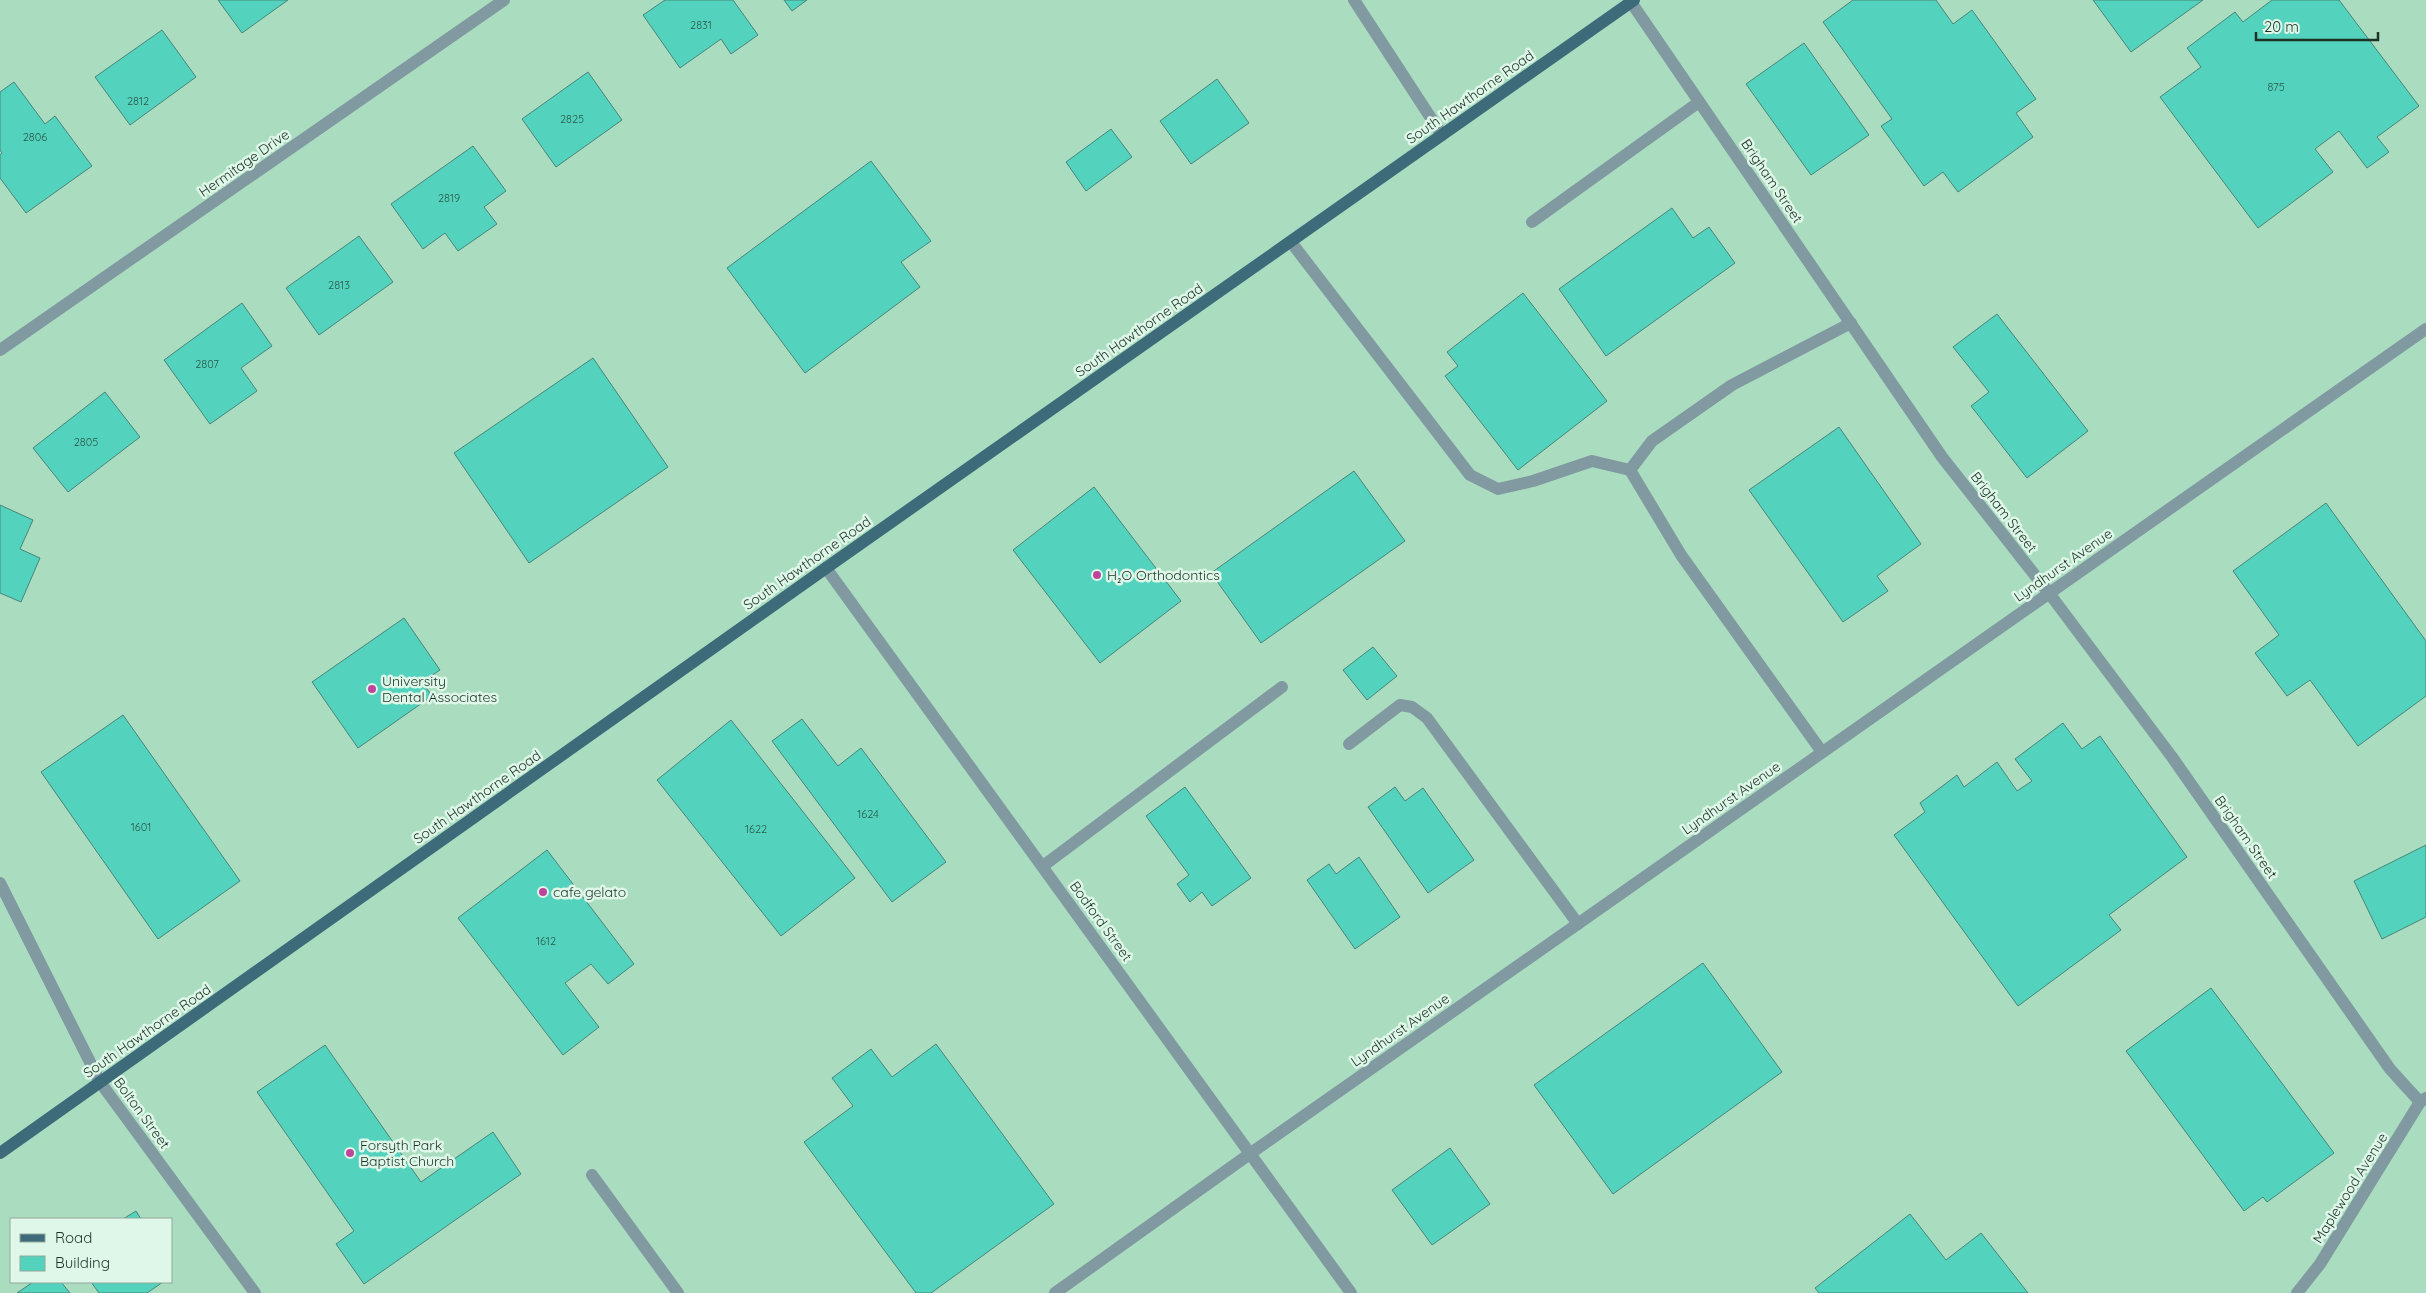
<svg xmlns="http://www.w3.org/2000/svg" width="2426" height="1293" font-family="Quicksand,sans-serif">
	<style>
		.building { fill: #53d2bd; stroke: #4a857a }
		.lines { fill: none; stroke-linecap: round; stroke-linejoin: round }
		.minor { stroke: #8199a1; stroke-width: 12 }
		.major { stroke: #3d6b7a; stroke-width: 12 }
		.poi-dot { fill: #bd469c; stroke: #def7e8; stroke-width: 2 }
		.labels { text-anchor: middle; dominant-baseline: central; stroke-width: 5; stroke-linejoin: round; paint-order: stroke }
		.number-label { font-size: 11px; fill: #2b5a4c }
		.street-label { font-size: 14px; fill: #1e3227; stroke: #def7e8 }
		.poi-label { font-size: 14px; fill: #1e3227; stroke: #def7e8; text-anchor: start }
	</style>
	<rect width="100%" height="100%" fill="#aaddc0"/>
	<!-- building -->
	<g class="building">
		<polygon points="218,0 288,0 242,33"/>
		<polygon points="665,0 733,0 758,35 731,54 721,39 680,68 643,15"/>
		<polygon points="784,0 807,0 792,11"/>
		<polygon points="1853,0 1936,0 1953,24 1972,10 2036,99 2016,113 2033,137 1958,192 1943,172 1924,186 1881,126 1892,119 1823,22"/>
		<polygon points="2093,0 2203,0 2131,52"/>
		<polygon points="2272,0 2339,0 2419,106 2377,137 2389,152 2367,168 2339,131 2315,149 2333,172 2258,228 2160,97 2201,67 2187,48 2235,12 2243,22"/>
		<polygon points="162,30 196,77 130,125 95,77"/>
		<polygon points="1804,43 1869,135 1811,175 1746,84"/>
		<polygon points="588,72 622,120 556,167 522,119"/>
		<polygon points="1217,79 1249,123 1191,164 1160,121"/>
		<polygon points="14,82 45,124 55,116 92,166 26,213 0,178 0,155 2,153 0,150 0,92"/>
		<polygon points="1111,129 1132,157 1086,191 1066,162"/>
		<polygon points="473,146 506,191 484,207 497,224 458,251 445,233 423,249 391,204"/>
		<polygon points="871,161 931,241 901,262 920,287 805,373 727,268"/>
		<polygon points="1672,208 1693,238 1709,227 1735,263 1606,356 1559,289"/>
		<polygon points="359,236 393,282 319,335 286,288"/>
		<polygon points="1523,293 1607,401 1518,470 1445,376 1458,366 1447,352"/>
		<polygon points="242,303 272,346 241,368 257,391 210,424 164,360"/>
		<polygon points="1997,314 2088,431 2027,478 1971,406 1989,392 1953,347"/>
		<polygon points="593,358 668,467 529,563 454,453"/>
		<polygon points="105,392 140,437 68,492 33,448"/>
		<polygon points="1839,427 1921,544 1877,576 1888,591 1843,622 1749,490"/>
		<polygon points="1354,471 1405,541 1261,643 1211,573"/>
		<polygon points="1094,487 1181,601 1100,663 1013,550"/>
		<polygon points="2326,503 2426,641 2426,696 2358,746 2310,680 2287,696 2255,653 2279,635 2233,571"/>
		<polygon points="0,505 33,520 20,549 40,558 21,602 0,593"/>
		<polygon points="404,618 440,670 422,682 432,696 358,748 312,682"/>
		<polygon points="1373,647 1397,676 1367,700 1343,670"/>
		<polygon points="123,715 240,881 158,939 41,772"/>
		<polygon points="802,719 838,766 861,748 946,862 892,902 772,741"/>
		<polygon points="731,720 855,878 781,936 657,780"/>
		<polygon points="2063,723 2082,749 2100,736 2187,857 2109,915 2121,930 2018,1006 1894,835 1925,812 1920,803 1957,775 1964,787 1997,762 2017,791 2032,781 2015,759"/>
		<polygon points="1185,787 1251,878 1212,906 1202,892 1190,902 1177,884 1189,875 1146,816"/>
		<polygon points="1395,787 1405,801 1423,788 1474,860 1428,893 1368,807"/>
		<polygon points="2426,845 2426,917 2382,939 2354,881"/>
		<polygon points="547,850 634,964 608,984 591,964 565,983 599,1027 563,1055 458,918"/>
		<polygon points="1359,857 1400,917 1355,949 1307,880 1329,864 1336,874"/>
		<polygon points="1703,963 1782,1072 1613,1194 1534,1085"/>
		<polygon points="2211,988 2334,1153 2267,1202 2263,1197 2244,1211 2126,1051"/>
		<polygon points="936,1044 1054,1204 931,1293 916,1293 804,1142 853,1106 832,1078 871,1049 892,1077"/>
		<polygon points="325,1045 421,1182 493,1132 521,1174 364,1284 336,1244 354,1231 257,1092"/>
		<polygon points="1450,1148 1490,1204 1432,1245 1392,1190"/>
		<polygon points="136,1211 141,1219 123,1219"/>
		<polygon points="1910,1214 1946,1260 1981,1233 2028,1293 1819,1293 1815,1288"/>
		<polygon points="33,1282 61,1282 70,1293 17,1293"/>
		<polygon points="91,1282 163,1282 147,1293 99,1293"/>
	</g>
	<g class="lines">
		<!-- minor -->
		<g class="minor">
			<polyline points="1354,0 1442,135"/>
			<polyline points="1631,2 1942,457 2049,593 2172,757 2390,1069 2420,1102"/>
			<polyline points="1532,222 1699,102"/>
			<polyline points="1291,242 1470,475 1498,489 1533,481 1592,461 1630,470"/>
			<polyline points="0,350 504,0"/>
			<polyline points="826,568 1351,1293"/>
			<polyline points="1349,744 1400,705 1412,707 1427,718 1578,924"/>
			<polyline points="1822,752 1681,555 1630,470 1652,441 1732,385 1851,323"/>
			<polyline points="1043,866 1282,687"/>
			<polyline points="0,883 100,1082 255,1293"/>
			<polyline points="592,1175 678,1293"/>
			<polyline points="1055,1293 1251,1153 2426,329"/>
			<polyline points="2297,1293 2320,1264 2420,1102 2426,1098"/>
		</g>
		<!-- major -->
		<polyline class="major" points="0,1153 826,568 1634,0"/>
	</g>
	<!-- markers -->
	<g class="poi-dot">
		<circle cx="1097" cy="575" r="5"/>
		<circle cx="372" cy="689" r="5"/>
		<circle cx="543" cy="892" r="5"/>
		<circle cx="350" cy="1153" r="5"/>
	</g>
	<g class="labels">
		<!-- number labels -->
		<g class="number-label">
			<text x="701" y="25">2831</text>
			<text x="2276" y="87">875</text>
			<text x="138" y="101">2812</text>
			<text x="572" y="119">2825</text>
			<text x="35" y="137">2806</text>
			<text x="449" y="198">2819</text>
			<text x="339" y="285">2813</text>
			<text x="207" y="364">2807</text>
			<text x="86" y="442">2805</text>
			<text x="868" y="814">1624</text>
			<text x="141" y="827">1601</text>
			<text x="756" y="829">1622</text>
			<text x="546" y="941">1612</text>
		</g>
		<!-- street labels -->
		<g class="street-label">
			<text transform="translate(1470 97) rotate(-35)">South Hawthorne Road</text>
			<text transform="translate(244 163) rotate(-35)">Hermitage Drive</text>
			<text transform="translate(1772 181) rotate(56)">Brigham Street</text>
			<text transform="translate(1139 330) rotate(-35)">South Hawthorne Road</text>
			<text transform="translate(2004 512) rotate(52)">Brigham Street</text>
			<text transform="translate(807 563) rotate(-35)">South Hawthorne Road</text>
			<text transform="translate(2063 565) rotate(-35)">Lyndhurst Avenue</text>
			<text transform="translate(477 797) rotate(-35)">South Hawthorne Road</text>
			<text transform="translate(1731 798) rotate(-35)">Lyndhurst Avenue</text>
			<text transform="translate(2246 837) rotate(55)">Brigham Street</text>
			<text transform="translate(1101 921) rotate(54)">Bodford Street</text>
			<text transform="translate(1400 1030) rotate(-35)">Lyndhurst Avenue</text>
			<text transform="translate(147 1031) rotate(-35)">South Hawthorne Road</text>
			<text transform="translate(142 1113) rotate(54)">Bolton Street</text>
			<text transform="translate(2350 1188) rotate(-58)">Maplewood Avenue</text>
		</g>
		<!-- poi labels -->
		<g class="poi-label">
			<text x="1107" y="575">H₂O Orthodontics</text>
			<text x="382" y="681">University<tspan x="382" dy="16">Dental Associates</tspan></text>
			<text x="553" y="892">cafe gelato</text>
			<text x="360" y="1145">Forsyth Park<tspan x="360" dy="16">Baptist Church</tspan></text>
		</g>
	</g>
	<!-- legend -->
	<rect x="10" y="1218" width="162" height="65" fill="#def7e8" stroke="#91a89b"/>
	<rect x="20" y="1234" width="25" height="8" fill="#3d6b7a" stroke="#91a89b"/>
	<text x="55" y="1243" font-size="15" fill="#1e3227">Road</text>
	<rect x="20" y="1256" width="25" height="15" fill="#53d2bd" stroke="#91a89b"/>
	<text x="55" y="1268" font-size="15" fill="#1e3227">Building</text>
	<!-- scale -->
	<path d="M2256 32v8h122v-8" fill="none" stroke="#1e3227" stroke-width="2.5"/>
	<text x="2264" y="32" font-size="15" fill="#1e3227" stroke="#def7e8" stroke-width="4" paint-order="stroke">20 m</text>
</svg>
